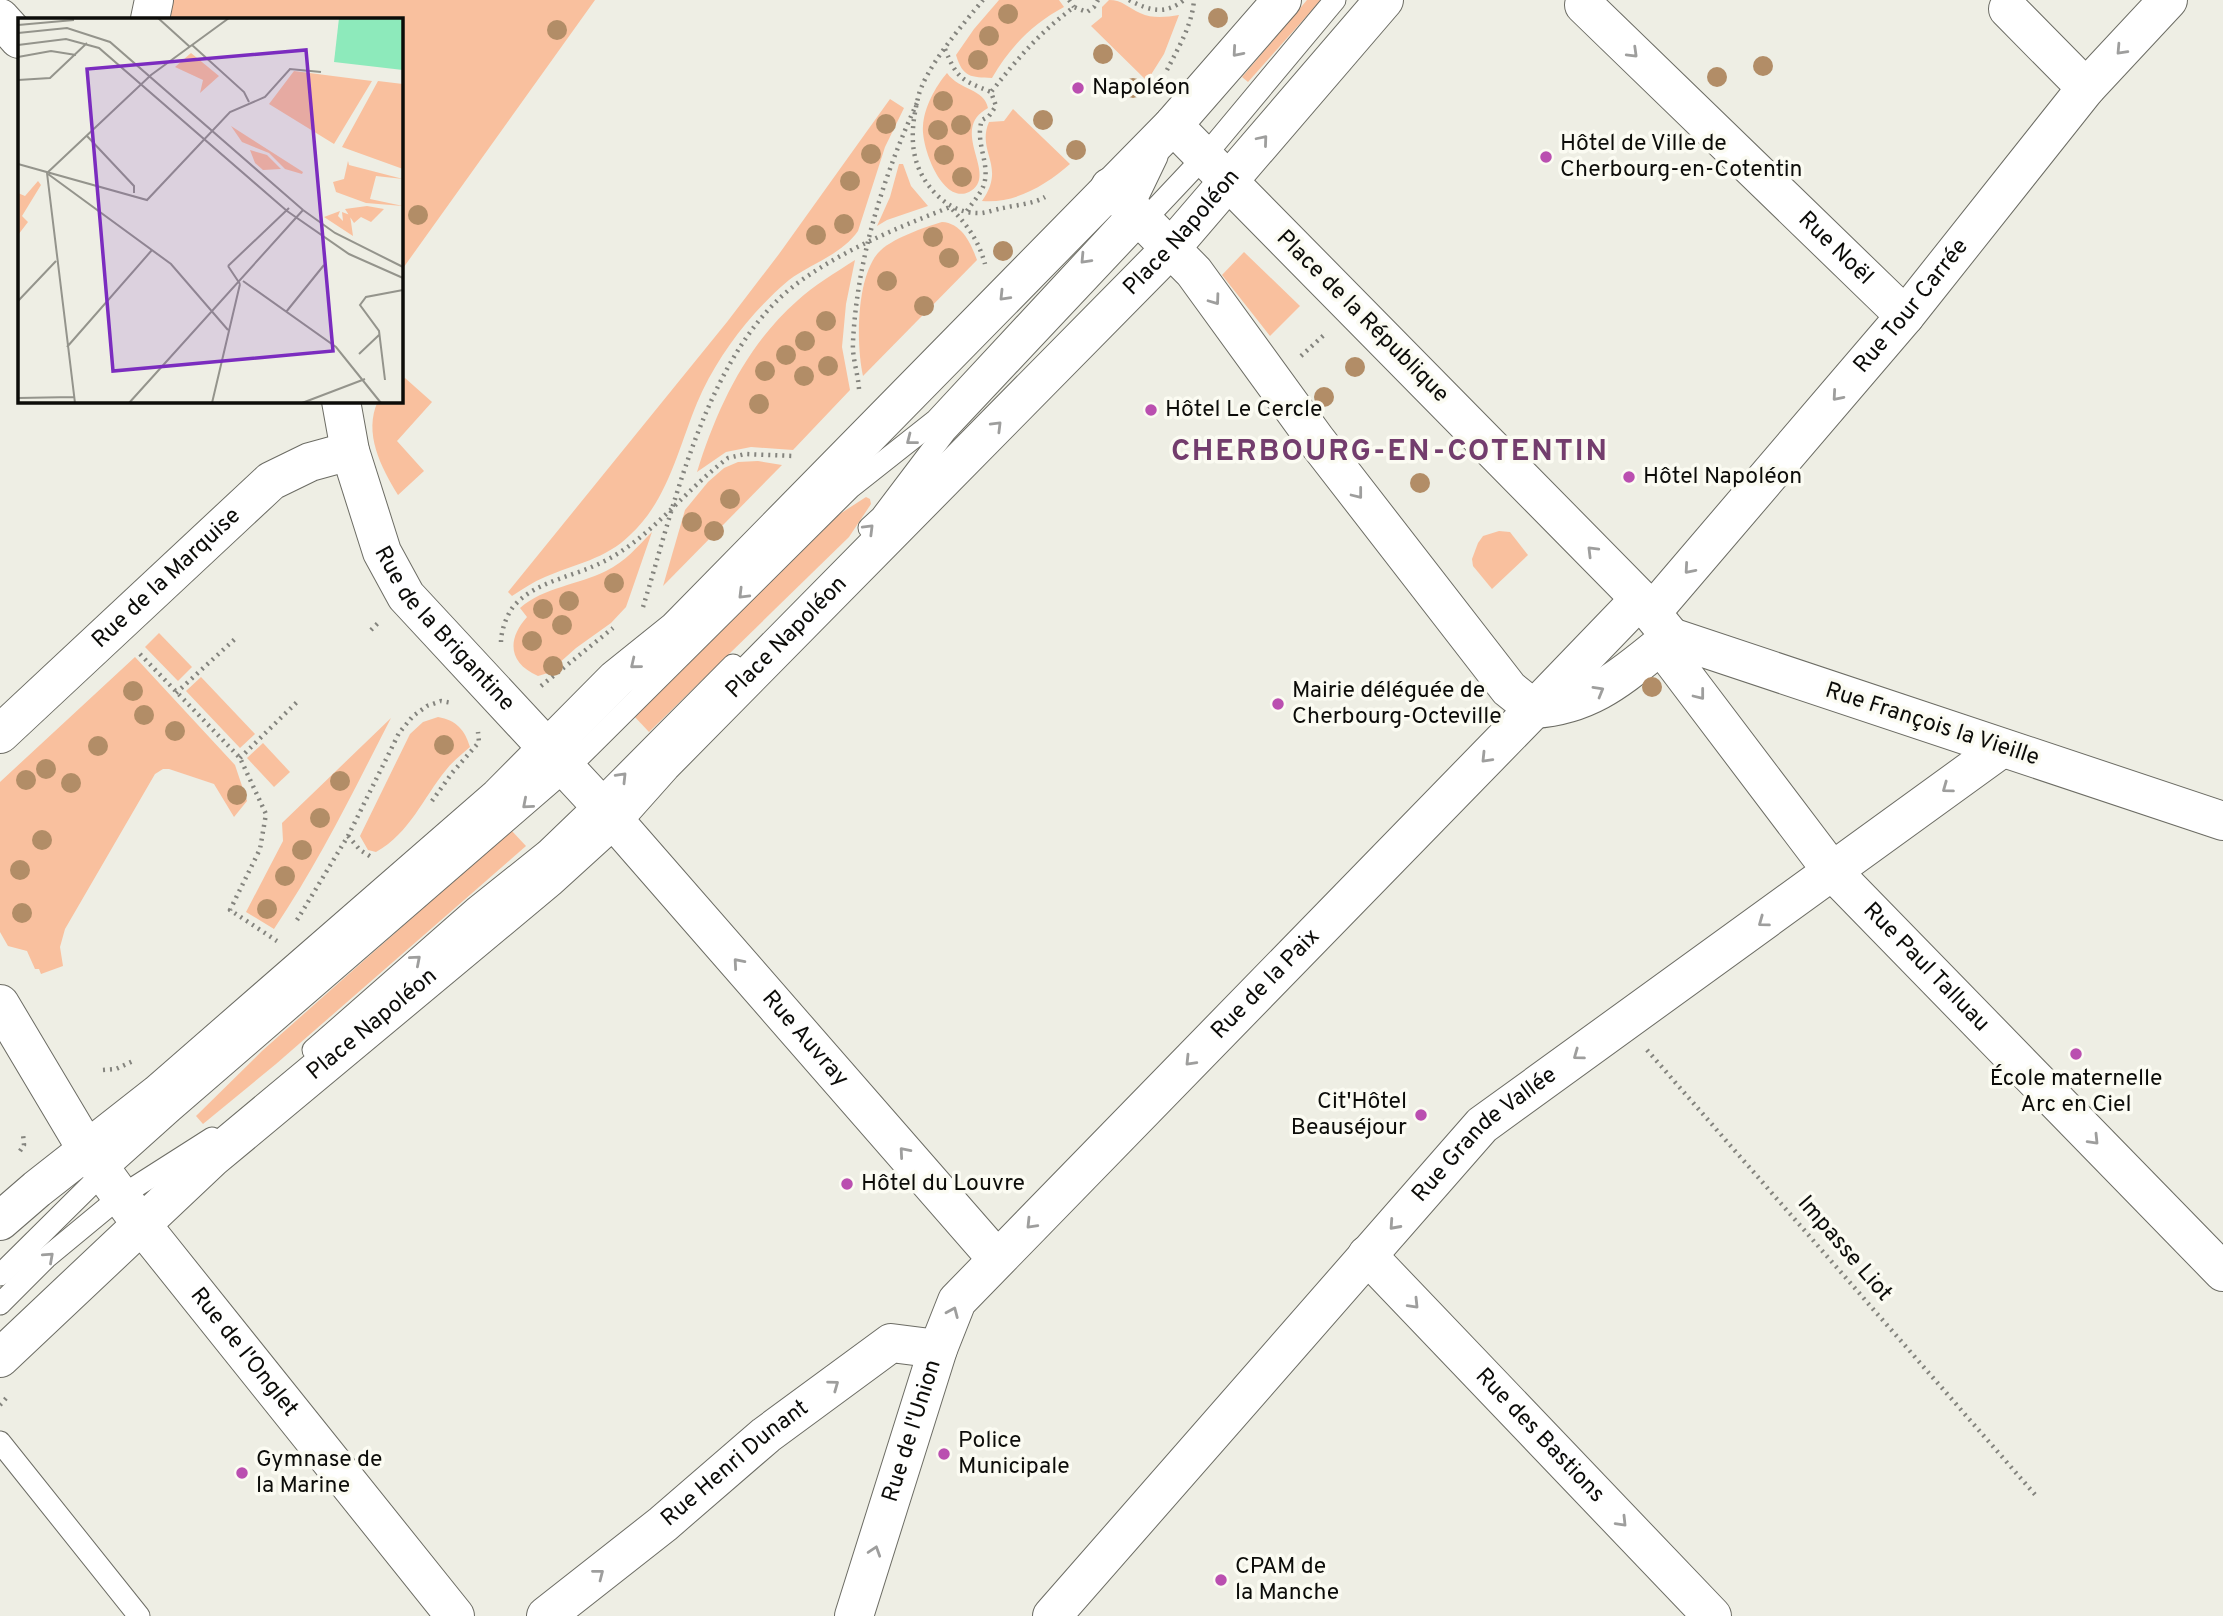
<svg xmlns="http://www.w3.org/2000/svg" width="2223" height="1616" font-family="Overpass,sans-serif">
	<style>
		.green { fill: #f9c09e }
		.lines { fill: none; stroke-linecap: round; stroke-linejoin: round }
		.lane-casing { stroke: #6c6c64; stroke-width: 23 }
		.street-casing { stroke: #6c6c64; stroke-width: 40 }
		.secondary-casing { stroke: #6c6c64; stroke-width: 40 }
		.path { stroke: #84847e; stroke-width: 4.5; stroke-dasharray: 2 5; stroke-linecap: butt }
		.lane { stroke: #fff; stroke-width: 21 }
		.street { stroke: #fff; stroke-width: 38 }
		.secondary { stroke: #fff; stroke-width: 38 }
		.tree { fill: #b28d67 }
		.oneway { stroke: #9e9e9d }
		.poi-dot { fill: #ba4fb0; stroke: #fbfbf2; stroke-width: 2.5 }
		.labels { text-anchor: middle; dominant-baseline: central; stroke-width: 7; stroke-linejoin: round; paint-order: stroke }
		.poi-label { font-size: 23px; fill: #0c0c09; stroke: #fbfbf2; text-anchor: start }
		.street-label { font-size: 23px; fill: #0c0c09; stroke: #fbfbf2 }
		.district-label { font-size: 30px; font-weight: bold; letter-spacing: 2px; fill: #733d6d; stroke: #fbfbf2 }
		.inset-road { fill: none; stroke: #94948c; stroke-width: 2 }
		.view { fill: #7b2cbf; fill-opacity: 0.15; stroke: #7b2cbf; stroke-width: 3.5 }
		.inset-edge { fill: none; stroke: #0c0c09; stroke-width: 3.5 }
	</style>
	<rect width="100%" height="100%" fill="#eeeee4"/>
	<!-- green -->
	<g class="green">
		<polygon points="169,0 595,0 401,271 401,19 165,19"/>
		<path d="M999,0H1059L1064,7C1032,24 1010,47 992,78C971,77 963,78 956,55L974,29Z"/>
		<path d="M1109,0C1123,0 1128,8 1140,13C1153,19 1166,17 1179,15L1164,54L1147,81L1091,26L1102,17V7Z"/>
		<polygon points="1307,0 1321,0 1248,82 1242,77"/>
		<path d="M947,73C960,91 984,88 988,108C947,130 1001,176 969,192C942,205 921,146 923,126C924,108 935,87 947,73Z"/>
		<path d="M890,99L904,108L885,147L858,231C841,255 812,263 789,280C777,290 765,302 755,313C731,340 711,370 697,403C678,449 668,500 630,535C606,559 575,564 545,577C533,582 523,589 512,596L508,592L727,322L779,254Z"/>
		<path d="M1013,109L1070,164C1046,185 1015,204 982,201C1007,166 976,152 989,122L1004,121Z"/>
		<polygon points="899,164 903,164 911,186 928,206 887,220 877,226 890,197"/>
		<path d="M942,222C962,223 971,244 977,260L863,376C856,344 856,279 878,253C890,239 925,227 942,222Z"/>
		<polygon points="1244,252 1300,306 1270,336 1222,275"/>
		<path d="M855,260L846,304L842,347L850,390L793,450L751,447L726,452L697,472C717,408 746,346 797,301C814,285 835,273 855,260Z"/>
		<path d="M405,378L432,402L397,441L424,471L398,495C381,467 363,433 378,401H401V382Z"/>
		<polygon points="758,461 782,465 663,586 685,510 708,482 724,468 738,462"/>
		<polygon points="866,497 870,499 871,504 849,537 649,732 633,715 832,519"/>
		<polygon points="1499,531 1510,532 1528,555 1492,589 1473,566 1472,559 1478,543 1483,536"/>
		<path d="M652,532L626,607L611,623L576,648L548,673L538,676C508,663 507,639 527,617L520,608C544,587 578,585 606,571C625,562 638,546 652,532Z"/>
		<polygon points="159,633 192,667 178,681 145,647"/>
		<polygon points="135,657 235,765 247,801 234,817 214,784 169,769 163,769 155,774 65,929 60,947 63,966 41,974 39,969 35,969 27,951 8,946 0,932 0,782"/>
		<polygon points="201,677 255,734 240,748 186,691"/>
		<path d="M438,717C456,720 465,730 470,747C462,754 453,761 446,770C423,798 410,833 376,852L368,850L360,836L410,734L423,722Z"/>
		<path d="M391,718C354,790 319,862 274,929L246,912L283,841L282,823Z"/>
		<polygon points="263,743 290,772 274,787 247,758"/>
		<polygon points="511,830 526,846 276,1064 203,1124 196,1116 262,1051"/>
	</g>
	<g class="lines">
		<defs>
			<g id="lane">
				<polyline points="869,528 881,517 946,431 1204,157 1335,0"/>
				<polyline points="313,1050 476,907 546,851 597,802 733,665"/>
				<polyline points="0,1275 104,1172 172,1111 567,769 850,488 936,420 1132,209 1157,157"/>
				<polyline points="0,1304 46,1258 121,1196 212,1138"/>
				<polyline points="0,1442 139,1616"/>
			</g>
			<g id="street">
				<path id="s1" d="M1584,5L1905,316"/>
				<polyline points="2008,9 2086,88"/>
				<polyline points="0,18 19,39"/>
				<polyline points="150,19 154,0"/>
				<path id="s2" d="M341,401L350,451L382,552L406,596L613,819L997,1259"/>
				<path id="s3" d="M1652,612L1905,316L2086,88L2168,0"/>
				<path id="s4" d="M0,734L271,481L310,462L350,451"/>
				<path id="s5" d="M2223,821L1671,637L1673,661L1832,871L2223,1272"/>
				<polyline points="0,1004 87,1150"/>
				<path id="s6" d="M1367,1255L1712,1616"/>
				<path id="s7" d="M546,1616L663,1524L766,1435L891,1343L938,1349"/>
				<path id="s8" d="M854,1616L938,1349L957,1301L1534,709"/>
				<path id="s9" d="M1052,1616L1482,1125L2002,748"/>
			</g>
			<g id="secondary">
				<path d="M1110,187L1194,272L1316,440L1509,689L1534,709C1595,705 1625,673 1671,637L1640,599L1173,125"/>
				<polyline points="1534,709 1640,599"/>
				<path id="s10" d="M87,1150L141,1224L455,1616"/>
				<polyline points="0,1221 37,1189 158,1094 499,797 616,679 677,630 1173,125 1282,0"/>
				<path id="s11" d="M0,1358L212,1158L547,879L613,819L662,764L1171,248L1384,0"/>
			</g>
		</defs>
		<!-- lane casing -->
		<use href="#lane" class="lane-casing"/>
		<!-- street casing -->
		<use href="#street" class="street-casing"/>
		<!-- secondary casing -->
		<use href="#secondary" class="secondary-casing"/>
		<!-- path -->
		<g class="path">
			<path d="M983,0C964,23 924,69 918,98C909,135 909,169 939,197C951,208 965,214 982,213C989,212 997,209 1003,208C1016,205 1033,204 1045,197"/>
			<polyline points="1069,0 1074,7"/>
			<path d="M1129,0C1150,11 1165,15 1184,0"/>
			<path d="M945,49C957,79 962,80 991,92"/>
			<path d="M1167,70C1178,48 1192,26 1194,0"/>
			<path d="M967,211C972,203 979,196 983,187C992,165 974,143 982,120L989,116L996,106L991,92C1019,57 1038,34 1074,7L1087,12L1094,7L1098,0"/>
			<polyline points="1301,356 1325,334"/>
			<path d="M859,389C858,373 852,358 853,342C857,260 883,177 917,103"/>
			<path d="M643,607C675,504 707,349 799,282C845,249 897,228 950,207C967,225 978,239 985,264"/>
			<polyline points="371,630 380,621"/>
			<path d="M501,642C501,632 506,616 513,607C533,583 567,578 594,566C647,544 682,492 728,458L745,454L794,456"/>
			<polyline points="140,654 240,758 266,814 260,849 230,910 277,941"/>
			<polyline points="541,686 613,628"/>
			<polyline points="176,693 236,638"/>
			<polyline points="240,758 297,702"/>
			<polyline points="432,801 452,773 479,742 478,732"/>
			<polyline points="348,836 360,850 373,858"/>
			<polyline points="297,920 348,836 399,733 413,716 427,706 441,701 452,703"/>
			<polyline points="1647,1050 2038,1498"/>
			<polyline points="103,1070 116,1069 133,1061"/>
			<polyline points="20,1151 24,1145 23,1134"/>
			<polyline points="0,1405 9,1395"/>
		</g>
		<!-- lane -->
		<use href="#lane" class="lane"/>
		<!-- street -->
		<use href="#street" class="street"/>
		<!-- secondary -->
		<use href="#secondary" class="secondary"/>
	</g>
	<!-- trees -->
	<g class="tree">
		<circle cx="1008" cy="14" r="10"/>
		<circle cx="1218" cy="18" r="10"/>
		<circle cx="557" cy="30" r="10"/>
		<circle cx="989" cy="36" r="10"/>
		<circle cx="1103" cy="54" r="10"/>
		<circle cx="978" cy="60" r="10"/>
		<circle cx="1763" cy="66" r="10"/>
		<circle cx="1717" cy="77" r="10"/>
		<circle cx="1133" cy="88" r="10"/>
		<circle cx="943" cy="101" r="10"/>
		<circle cx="1043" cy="120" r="10"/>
		<circle cx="886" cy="124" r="10"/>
		<circle cx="961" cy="125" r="10"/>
		<circle cx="938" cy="130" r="10"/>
		<circle cx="1076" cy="150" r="10"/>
		<circle cx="871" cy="154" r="10"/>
		<circle cx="944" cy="155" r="10"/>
		<circle cx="962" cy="177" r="10"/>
		<circle cx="850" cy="181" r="10"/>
		<circle cx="418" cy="215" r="10"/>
		<circle cx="844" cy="224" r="10"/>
		<circle cx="816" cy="235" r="10"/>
		<circle cx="933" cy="237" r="10"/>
		<circle cx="1003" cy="251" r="10"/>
		<circle cx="949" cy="258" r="10"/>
		<circle cx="887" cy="281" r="10"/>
		<circle cx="924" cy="306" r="10"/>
		<circle cx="826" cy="321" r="10"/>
		<circle cx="805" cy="341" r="10"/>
		<circle cx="786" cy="355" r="10"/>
		<circle cx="828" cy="366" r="10"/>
		<circle cx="1355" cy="367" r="10"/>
		<circle cx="765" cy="371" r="10"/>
		<circle cx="804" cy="376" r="10"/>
		<circle cx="1324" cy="397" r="10"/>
		<circle cx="759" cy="404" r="10"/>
		<circle cx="1420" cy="483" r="10"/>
		<circle cx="730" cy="499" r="10"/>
		<circle cx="692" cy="522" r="10"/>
		<circle cx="714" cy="531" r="10"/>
		<circle cx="614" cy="583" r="10"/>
		<circle cx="569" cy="601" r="10"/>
		<circle cx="543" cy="609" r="10"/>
		<circle cx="562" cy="625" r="10"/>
		<circle cx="532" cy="641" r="10"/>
		<circle cx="553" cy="666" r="10"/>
		<circle cx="1652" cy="687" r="10"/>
		<circle cx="133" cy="691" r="10"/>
		<circle cx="144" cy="715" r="10"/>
		<circle cx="175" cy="731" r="10"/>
		<circle cx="444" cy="745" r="10"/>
		<circle cx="98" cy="746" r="10"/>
		<circle cx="46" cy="769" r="10"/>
		<circle cx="26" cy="780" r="10"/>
		<circle cx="340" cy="781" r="10"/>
		<circle cx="71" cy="783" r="10"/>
		<circle cx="237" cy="795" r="10"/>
		<circle cx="320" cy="818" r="10"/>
		<circle cx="42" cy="840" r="10"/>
		<circle cx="302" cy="850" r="10"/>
		<circle cx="20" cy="870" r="10"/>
		<circle cx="285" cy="876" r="10"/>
		<circle cx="267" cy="909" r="10"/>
		<circle cx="22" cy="913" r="10"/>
	</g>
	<!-- one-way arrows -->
	<defs><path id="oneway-chevron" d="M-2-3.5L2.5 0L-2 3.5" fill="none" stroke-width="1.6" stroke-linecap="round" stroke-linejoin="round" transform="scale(1.75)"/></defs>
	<g class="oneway">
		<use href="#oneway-chevron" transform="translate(2121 50) rotate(133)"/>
		<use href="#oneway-chevron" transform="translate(1237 52) rotate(131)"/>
		<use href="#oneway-chevron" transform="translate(1633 53) rotate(44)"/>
		<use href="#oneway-chevron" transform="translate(1263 140) rotate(-50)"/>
		<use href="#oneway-chevron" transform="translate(1085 259) rotate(133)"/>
		<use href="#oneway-chevron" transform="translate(1004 296) rotate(134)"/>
		<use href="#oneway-chevron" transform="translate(1215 300) rotate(54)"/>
		<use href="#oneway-chevron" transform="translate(1837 396) rotate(131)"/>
		<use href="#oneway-chevron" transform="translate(997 426) rotate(-45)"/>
		<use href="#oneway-chevron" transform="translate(911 440) rotate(142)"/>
		<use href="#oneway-chevron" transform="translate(1358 494) rotate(52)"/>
		<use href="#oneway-chevron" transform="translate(869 529) rotate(-45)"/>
		<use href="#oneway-chevron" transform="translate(1592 551) rotate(-135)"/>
		<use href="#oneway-chevron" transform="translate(1689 569) rotate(131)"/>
		<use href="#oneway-chevron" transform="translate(743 594) rotate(135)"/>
		<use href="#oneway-chevron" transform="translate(635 664) rotate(141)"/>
		<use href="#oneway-chevron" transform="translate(1599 691) rotate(-30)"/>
		<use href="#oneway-chevron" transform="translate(1700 695) rotate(52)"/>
		<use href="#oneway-chevron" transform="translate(1486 758) rotate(134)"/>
		<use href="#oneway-chevron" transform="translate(622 777) rotate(-46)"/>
		<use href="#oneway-chevron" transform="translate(1947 788) rotate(144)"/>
		<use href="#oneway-chevron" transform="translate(527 804) rotate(139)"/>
		<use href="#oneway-chevron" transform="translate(1763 922) rotate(144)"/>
		<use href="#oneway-chevron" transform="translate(416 960) rotate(-41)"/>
		<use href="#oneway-chevron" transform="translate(738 963) rotate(-131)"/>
		<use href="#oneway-chevron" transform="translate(1578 1055) rotate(144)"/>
		<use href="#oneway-chevron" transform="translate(1190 1061) rotate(134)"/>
		<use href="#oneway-chevron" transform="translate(2094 1140) rotate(46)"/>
		<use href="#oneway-chevron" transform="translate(904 1152) rotate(-131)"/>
		<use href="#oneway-chevron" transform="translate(1031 1224) rotate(134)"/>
		<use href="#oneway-chevron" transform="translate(1394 1225) rotate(132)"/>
		<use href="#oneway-chevron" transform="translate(49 1257) rotate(-42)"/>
		<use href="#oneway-chevron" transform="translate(1414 1304) rotate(46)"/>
		<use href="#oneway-chevron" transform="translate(953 1312) rotate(-67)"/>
		<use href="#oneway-chevron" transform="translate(834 1385) rotate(-36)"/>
		<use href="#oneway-chevron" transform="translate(1622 1522) rotate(46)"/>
		<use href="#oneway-chevron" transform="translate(875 1551) rotate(-72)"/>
		<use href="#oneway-chevron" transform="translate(599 1574) rotate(-38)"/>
	</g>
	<!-- markers -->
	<g class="poi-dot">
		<circle cx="1078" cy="88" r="7"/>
		<circle cx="1546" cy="157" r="7"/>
		<circle cx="1151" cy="410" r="7"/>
		<circle cx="1629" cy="477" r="7"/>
		<circle cx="1278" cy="704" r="7"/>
		<circle cx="2076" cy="1054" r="7"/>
		<circle cx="1421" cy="1115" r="7"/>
		<circle cx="847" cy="1184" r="7"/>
		<circle cx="944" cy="1454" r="7"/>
		<circle cx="242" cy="1473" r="7"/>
		<circle cx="1221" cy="1580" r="7"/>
	</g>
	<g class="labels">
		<!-- poi labels -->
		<g class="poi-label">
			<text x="1092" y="88">Napoléon</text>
			<text x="1560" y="144">Hôtel de Ville de<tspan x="1560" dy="26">Cherbourg-en-Cotentin</tspan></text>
			<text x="1165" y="410">Hôtel Le Cercle</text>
			<text x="1643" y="477">Hôtel Napoléon</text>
			<text x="1292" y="691">Mairie déléguée de<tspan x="1292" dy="26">Cherbourg-Octeville</tspan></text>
			<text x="2076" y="1079" text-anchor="middle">École maternelle<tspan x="2076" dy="26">Arc en Ciel</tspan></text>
			<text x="1407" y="1102" text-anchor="end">Cit'Hôtel<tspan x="1407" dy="26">Beauséjour</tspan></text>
			<text x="861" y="1184">Hôtel du Louvre</text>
			<text x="958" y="1441">Police<tspan x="958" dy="26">Municipale</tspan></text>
			<text x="256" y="1460">Gymnase de<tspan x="256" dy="26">la Marine</tspan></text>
			<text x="1235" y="1567">CPAM de<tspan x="1235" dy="26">la Manche</tspan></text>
		</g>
		<!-- street labels -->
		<g class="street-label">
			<text stroke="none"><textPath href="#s11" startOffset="1634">Place Napoléon</textPath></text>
			<text stroke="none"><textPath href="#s1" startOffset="350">Rue Noël</textPath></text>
			<text stroke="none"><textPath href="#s3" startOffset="401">Rue Tour Carrée</textPath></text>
			<text transform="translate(1362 317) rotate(45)">Place de la République</text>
			<text stroke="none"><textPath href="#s4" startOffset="228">Rue de la Marquise</textPath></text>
			<text stroke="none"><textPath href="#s2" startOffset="256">Rue de la Brigantine</textPath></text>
			<text stroke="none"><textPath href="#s11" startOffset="1068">Place Napoléon</textPath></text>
			<text transform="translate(1932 725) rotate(18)">Rue François la Vieille</text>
			<text stroke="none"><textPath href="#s5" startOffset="1004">Rue Paul Talluau</textPath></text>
			<text stroke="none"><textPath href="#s8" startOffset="774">Rue de la Paix</textPath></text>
			<text stroke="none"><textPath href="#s11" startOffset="500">Place Napoléon</textPath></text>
			<text stroke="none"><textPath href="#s2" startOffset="803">Rue Auvray</textPath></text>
			<text stroke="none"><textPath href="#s9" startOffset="648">Rue Grande Vallée</textPath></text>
			<text transform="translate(1844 1249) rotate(49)">Impasse Liot</text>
			<text stroke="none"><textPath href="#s10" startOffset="256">Rue de l'Onglet</textPath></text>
			<text stroke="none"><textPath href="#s8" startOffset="194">Rue de l'Union</textPath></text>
			<text stroke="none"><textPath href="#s6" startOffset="250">Rue des Bastions</textPath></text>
			<text stroke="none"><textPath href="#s7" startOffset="243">Rue Henri Dunant</textPath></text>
		</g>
		<!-- district labels -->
		<g class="district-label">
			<text x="1390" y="452">CHERBOURG-EN-COTENTIN</text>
		</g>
	</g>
	<!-- overview -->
	<g transform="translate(18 18)">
		<rect width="385" height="385" fill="#eeeee4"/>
		<path d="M173,35L201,58L182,75L185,62L157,49ZM276,53L354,63L316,126L251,86ZM360,63L385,66V151L324,129ZM213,108L285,154L284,156L267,151L251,135L224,124ZM232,132L249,137L263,151L245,152L237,145ZM330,143L331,147L385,161L358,158L352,181L385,188L348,185L318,174L315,164L326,161ZM20,163L23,167L4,198L10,204L0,217V175L7,178ZM349,188L366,191L353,204L343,199L336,205L327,191ZM322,193L320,198L325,203L324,194L332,197L335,218L306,199Z" fill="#f9c09e"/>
		<path d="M321,0H385V52L316,44Z" fill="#8deabb"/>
		<path class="inset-road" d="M140,0L172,29M0,7L56,2M0,15L49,10L92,24L285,192L317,215L385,249M0,27L48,21L81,30L269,193L331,236L385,260M174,27L226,74L231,84M0,39L33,33L58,37M0,62L32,60L69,25M69,118L116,168V175M0,146L129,182L212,94L247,79L272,51L303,54M29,155L133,57L211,0M29,155L57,385M30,156L153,246L210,312M210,248L271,190M210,248L222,266M225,263L318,329L363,385M0,283L38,243M268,294L306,247M49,329L134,232M341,336L361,317M367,362L361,313L342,287L348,279L385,272M0,380L56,379M111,385L285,192M194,385L222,266M284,385L347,361"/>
		<path class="view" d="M288,32L315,333L95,353L69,51Z"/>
		<rect width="385" height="385" class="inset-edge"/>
	</g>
</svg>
